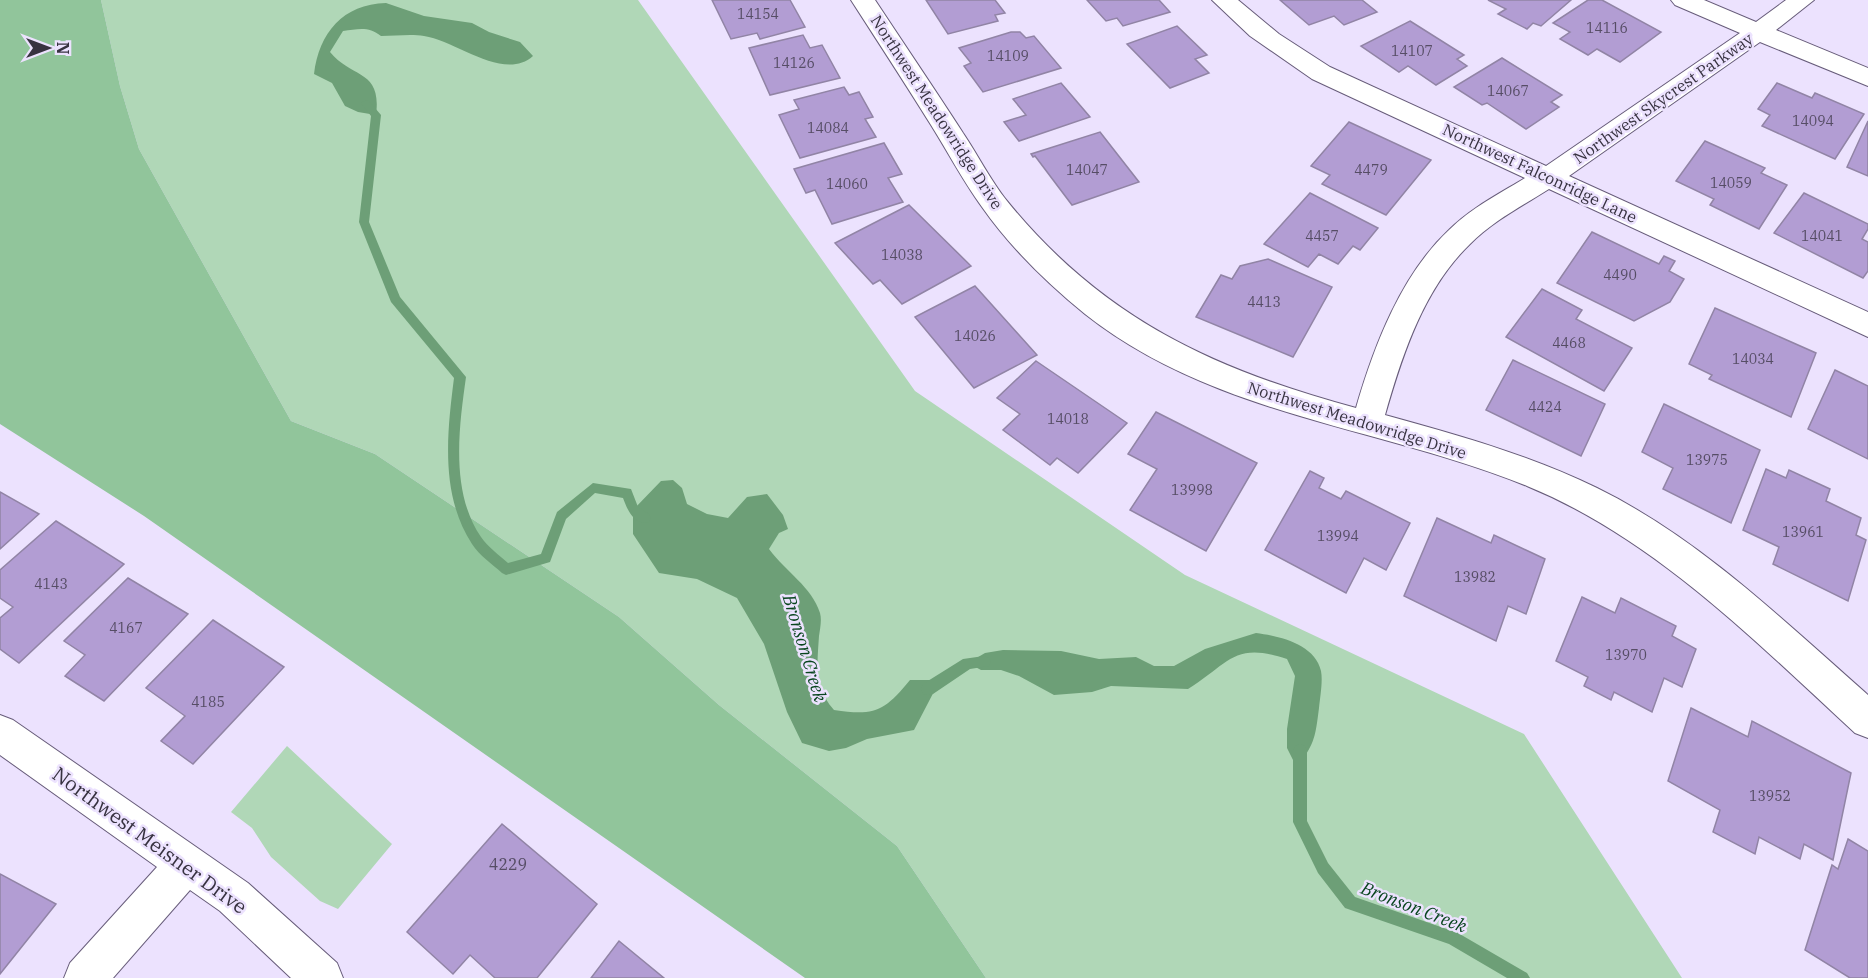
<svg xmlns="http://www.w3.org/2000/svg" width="1868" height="978" font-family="'IBM Plex Serif',serif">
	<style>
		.green { fill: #b0d7b7 }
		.forest { fill: #91c59b }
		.water { fill: #6d9f77 }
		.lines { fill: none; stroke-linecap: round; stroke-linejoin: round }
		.stream { fill: #6d9f77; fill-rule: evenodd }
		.building { fill: #b29dd3; stroke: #9184a5; stroke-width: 1.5 }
		.minor-casing { stroke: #675c7a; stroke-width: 2 }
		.minor { fill: #fff; fill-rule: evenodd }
		.labels { text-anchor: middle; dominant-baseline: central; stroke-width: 5; stroke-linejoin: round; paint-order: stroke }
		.number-label { font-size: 14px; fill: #564d65 }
		.street-label { font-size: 16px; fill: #373240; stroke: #ece2fe }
		.near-number-label { font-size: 16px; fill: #564d65 }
		.water-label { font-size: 18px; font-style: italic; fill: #08451e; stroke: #ece2fe }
		.near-street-label { font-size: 20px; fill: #373240; stroke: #ece2fe }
	</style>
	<rect width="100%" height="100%" fill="#ece2fe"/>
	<!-- green -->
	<g class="green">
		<polygon points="101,0 638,0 915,391 1185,575 1524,734 1682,978 986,978 897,846 719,705 619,617 375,454 291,421 139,149 120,86"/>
		<polygon points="287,746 392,844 338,909 320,901 271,857 252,828 231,812"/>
	</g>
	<!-- forest -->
	<polygon class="forest" points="0,0 101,0 120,86 139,149 291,421 375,454 619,617 719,705 897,846 986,978 805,978 144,516 0,424"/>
	<!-- water -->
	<g class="water">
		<path d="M386,3L424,16L472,23L489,32L520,42L533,56C504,82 457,41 424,36C411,34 395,36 381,36C369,26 358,29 343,31L330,52C352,79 382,69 376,115L358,112L345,106L332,83L314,74C319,33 343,4 386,3Z"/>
		<path d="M673,480L682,488L687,504L707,514L728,518L747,497L767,494L783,515L788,529L779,533L769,549C786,572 812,587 820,613C822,620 820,629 819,636C817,666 814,687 834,710C874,716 884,712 910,680H940L914,730L867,739L846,748L829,751L802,743L787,712L764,644L737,598L697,579L659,573L633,534V510L661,481Z"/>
		<path d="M1256,633C1279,636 1315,644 1321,671C1323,681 1320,698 1319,708C1315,739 1315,742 1297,768L1287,748V729L1295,676L1287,659C1233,641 1229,664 1188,689L1111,686L1092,692L1054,695L1019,676L1001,670H981L968,663L985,653L1003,650L1061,651L1099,659L1136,657L1154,666H1174L1205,649Z"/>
	</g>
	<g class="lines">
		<!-- stream -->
		<g class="stream">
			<path d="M366,100L369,101L381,115L369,222L400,297L466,377C459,427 450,492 481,537C488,547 499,555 508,563L541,554L557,512L593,483L631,489L638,507L649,514L651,518L649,522C634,526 627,509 623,498L595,493L566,519L550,562L506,575L502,573C492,564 479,555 472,544C440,495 447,433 454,378L391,302L359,222L371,116L361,103Z"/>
			<polygon points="984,656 989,658 991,662 989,666 970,669 933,694 928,695 923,694 921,689 923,684 963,659"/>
			<polygon points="1300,744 1305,746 1307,751 1307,821 1328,863 1355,897 1458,933 1527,973 1530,978 1507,978 1449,944 1345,908 1318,873 1293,822 1293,751 1295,746"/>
		</g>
	</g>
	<!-- building -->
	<g class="building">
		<polygon points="712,0 790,0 805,27 760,39 757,33 731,39"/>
		<polygon points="926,0 995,0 1005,13 995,15 998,21 948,34"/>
		<polygon points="1087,0 1159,0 1170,12 1123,26 1117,18 1106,21"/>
		<polygon points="1280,0 1362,0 1377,12 1344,25 1334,16 1309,25"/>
		<polygon points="1488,0 1571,0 1541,26 1533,23 1527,29 1498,14 1506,9"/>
		<polygon points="1588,0 1602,0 1661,32 1620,62 1597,49 1588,55 1560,39 1570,32 1553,23"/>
		<polygon points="1410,21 1464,55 1457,59 1467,66 1436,85 1408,66 1399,72 1361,46"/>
		<polygon points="1177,26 1207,55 1195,59 1209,73 1170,88 1127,44"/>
		<polygon points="1011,32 1020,32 1026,38 1034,36 1061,68 983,92 964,66 971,63 959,48"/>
		<polygon points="803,35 810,48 822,45 840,78 770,95 749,48"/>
		<polygon points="1502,58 1562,95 1551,102 1559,107 1526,129 1487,103 1482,105 1454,87"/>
		<polygon points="1061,83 1090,117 1019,141 1004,122 1026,115 1013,99"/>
		<polygon points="1777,83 1812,98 1815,93 1864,114 1835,159 1762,126 1770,115 1758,109"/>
		<polygon points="844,87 849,95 859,92 873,117 865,119 876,137 800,158 779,115 799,109 794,100"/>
		<polygon points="1868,121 1868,176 1847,167"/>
		<polygon points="1349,122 1431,160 1386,215 1322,184 1330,175 1311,166"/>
		<polygon points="1100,132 1139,182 1072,205 1035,156 1033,157 1031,154"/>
		<polygon points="1705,141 1765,168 1761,173 1787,185 1759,229 1710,205 1714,199 1676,181"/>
		<polygon points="884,143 902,174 888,178 903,202 832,224 815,190 806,193 794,169"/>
		<polygon points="1310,193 1378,228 1360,250 1353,246 1338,264 1319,254 1308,267 1264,244"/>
		<polygon points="1804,193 1868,224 1868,229 1862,239 1868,242 1868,271 1863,278 1774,233"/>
		<polygon points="909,205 971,266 902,304 880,280 873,284 835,243"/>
		<polygon points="1592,232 1659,264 1664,256 1675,261 1669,271 1684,279 1670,302 1634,321 1557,283"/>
		<polygon points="1268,259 1332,287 1293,357 1196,317 1221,275 1232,279 1240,266"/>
		<polygon points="975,286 1037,355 974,388 915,317"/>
		<polygon points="1542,289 1582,310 1576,319 1632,348 1604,391 1506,337"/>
		<polygon points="1715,308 1816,353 1791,417 1709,379 1712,375 1689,364"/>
		<polygon points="1513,360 1605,404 1581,456 1486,410"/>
		<polygon points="1036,361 1127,423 1078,473 1057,458 1050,465 1003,430 1020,414 997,398"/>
		<polygon points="1835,370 1868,386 1868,459 1808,429"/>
		<polygon points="1664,404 1760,450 1731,523 1663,489 1673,468 1642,452"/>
		<polygon points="1156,412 1257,463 1206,551 1130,510 1157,469 1128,454"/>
		<polygon points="1766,469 1786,478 1789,470 1830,489 1826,501 1861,518 1856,535 1866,540 1848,601 1773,564 1779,547 1743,530"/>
		<polygon points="1310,471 1324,478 1319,488 1341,499 1346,491 1410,523 1386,570 1364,558 1346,593 1265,550"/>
		<polygon points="0,492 39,514 0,549"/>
		<polygon points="1437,518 1491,543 1494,535 1545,559 1526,614 1508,606 1496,641 1404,596"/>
		<polygon points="56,521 124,564 19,663 0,649 0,618 13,607 0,598 0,570"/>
		<polygon points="128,578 188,614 104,701 65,676 85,655 64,641"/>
		<polygon points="1582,597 1615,613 1621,598 1676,626 1672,636 1696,649 1682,687 1664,678 1652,712 1614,692 1611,700 1584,686 1588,677 1556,661"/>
		<polygon points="213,620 284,667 193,764 161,741 185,716 146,688"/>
		<polygon points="1691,708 1748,737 1752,721 1851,773 1833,860 1804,844 1800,859 1759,837 1755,854 1713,832 1720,810 1668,781"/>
		<polygon points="502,824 597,904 537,978 495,978 470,955 453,974 407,932"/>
		<polygon points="1848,839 1868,851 1868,978 1850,978 1805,950 1832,865 1838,869"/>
		<polygon points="0,874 56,904 0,974"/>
		<polygon points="619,941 664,978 591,978"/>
	</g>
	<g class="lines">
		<defs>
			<g id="minor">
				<path d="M851,0H875C904,44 934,88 963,133C978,155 990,180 1007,201C1102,318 1214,370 1356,408C1374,346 1401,275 1449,230C1471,208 1499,194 1525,178L1312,79L1250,36L1212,0H1238L1279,34L1330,67L1546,166L1740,33L1675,5L1671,0H1704L1756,22L1786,0H1814L1776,30L1868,68V86L1760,42L1569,176L1868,312V337L1549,189C1522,206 1493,221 1470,244C1424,288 1402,355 1385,415C1458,435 1529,455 1597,488C1699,538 1784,621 1868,695V738L1855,733C1755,641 1654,538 1527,486C1379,426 1214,416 1085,314C1047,283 1010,247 982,207C963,181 948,152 931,125C905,83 878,42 851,0Z"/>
				<polygon points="0,715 13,720 248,883 337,963 343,978 291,978 220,911 190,890 113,978 64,978 70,963 157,867 0,755"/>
			</g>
		</defs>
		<!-- minor casing -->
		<use href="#minor" class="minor-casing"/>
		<!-- minor -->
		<use href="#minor" class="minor"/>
	</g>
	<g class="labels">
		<!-- number labels -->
		<g class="number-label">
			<text x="758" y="14">14154</text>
			<text x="1607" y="28">14116</text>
			<text x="1412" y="51">14107</text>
			<text x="1008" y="56">14109</text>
			<text x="794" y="63">14126</text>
			<text x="1508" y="91">14067</text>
			<text x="1813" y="121">14094</text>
			<text x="828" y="128">14084</text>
			<text x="1087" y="170">14047</text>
			<text x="1371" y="170">4479</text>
			<text x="1731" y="183">14059</text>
			<text x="847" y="184">14060</text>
			<text x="1322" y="236">4457</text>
			<text x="1822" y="236">14041</text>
			<text x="902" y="255">14038</text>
			<text x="1620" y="275">4490</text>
			<text x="1264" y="302">4413</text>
			<text x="975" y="336">14026</text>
			<text x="1569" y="343">4468</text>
			<text x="1753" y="359">14034</text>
			<text x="1545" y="407">4424</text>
			<text x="1068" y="419">14018</text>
			<text x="1707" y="460">13975</text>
			<text x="1192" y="490">13998</text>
			<text x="1803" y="532">13961</text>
			<text x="1338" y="536">13994</text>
			<text x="1475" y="577">13982</text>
			<text x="51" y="584">4143</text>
			<text x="126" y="628">4167</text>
			<text x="1626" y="655">13970</text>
			<text x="208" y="702">4185</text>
			<text x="1770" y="796">13952</text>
		</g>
		<!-- street labels -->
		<g class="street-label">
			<text transform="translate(1663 98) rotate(-35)">Northwest Skycrest Parkway</text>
			<text transform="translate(937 112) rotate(57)">Northwest Meadowridge Drive</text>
			<text transform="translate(1540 173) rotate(25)">Northwest Falconridge Lane</text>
			<text transform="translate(1357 420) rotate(17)">Northwest Meadowridge Drive</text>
		</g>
		<!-- near-number labels -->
		<g class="near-number-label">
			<text x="508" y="864">4229</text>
		</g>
		<!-- water labels -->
		<g class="water-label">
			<text transform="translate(805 648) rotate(73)">Bronson Creek</text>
			<text transform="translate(1414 907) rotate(21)">Bronson Creek</text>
		</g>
		<!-- near-street labels -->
		<g class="near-street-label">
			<text transform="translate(150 840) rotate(36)">Northwest Meisner Drive</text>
		</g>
	</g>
	<!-- north arrow -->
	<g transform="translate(48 48) rotate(90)" stroke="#ece2fe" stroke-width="4.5" paint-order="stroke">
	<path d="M0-4.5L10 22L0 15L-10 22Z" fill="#373240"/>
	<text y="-9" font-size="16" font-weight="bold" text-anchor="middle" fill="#373240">N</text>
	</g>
</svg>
